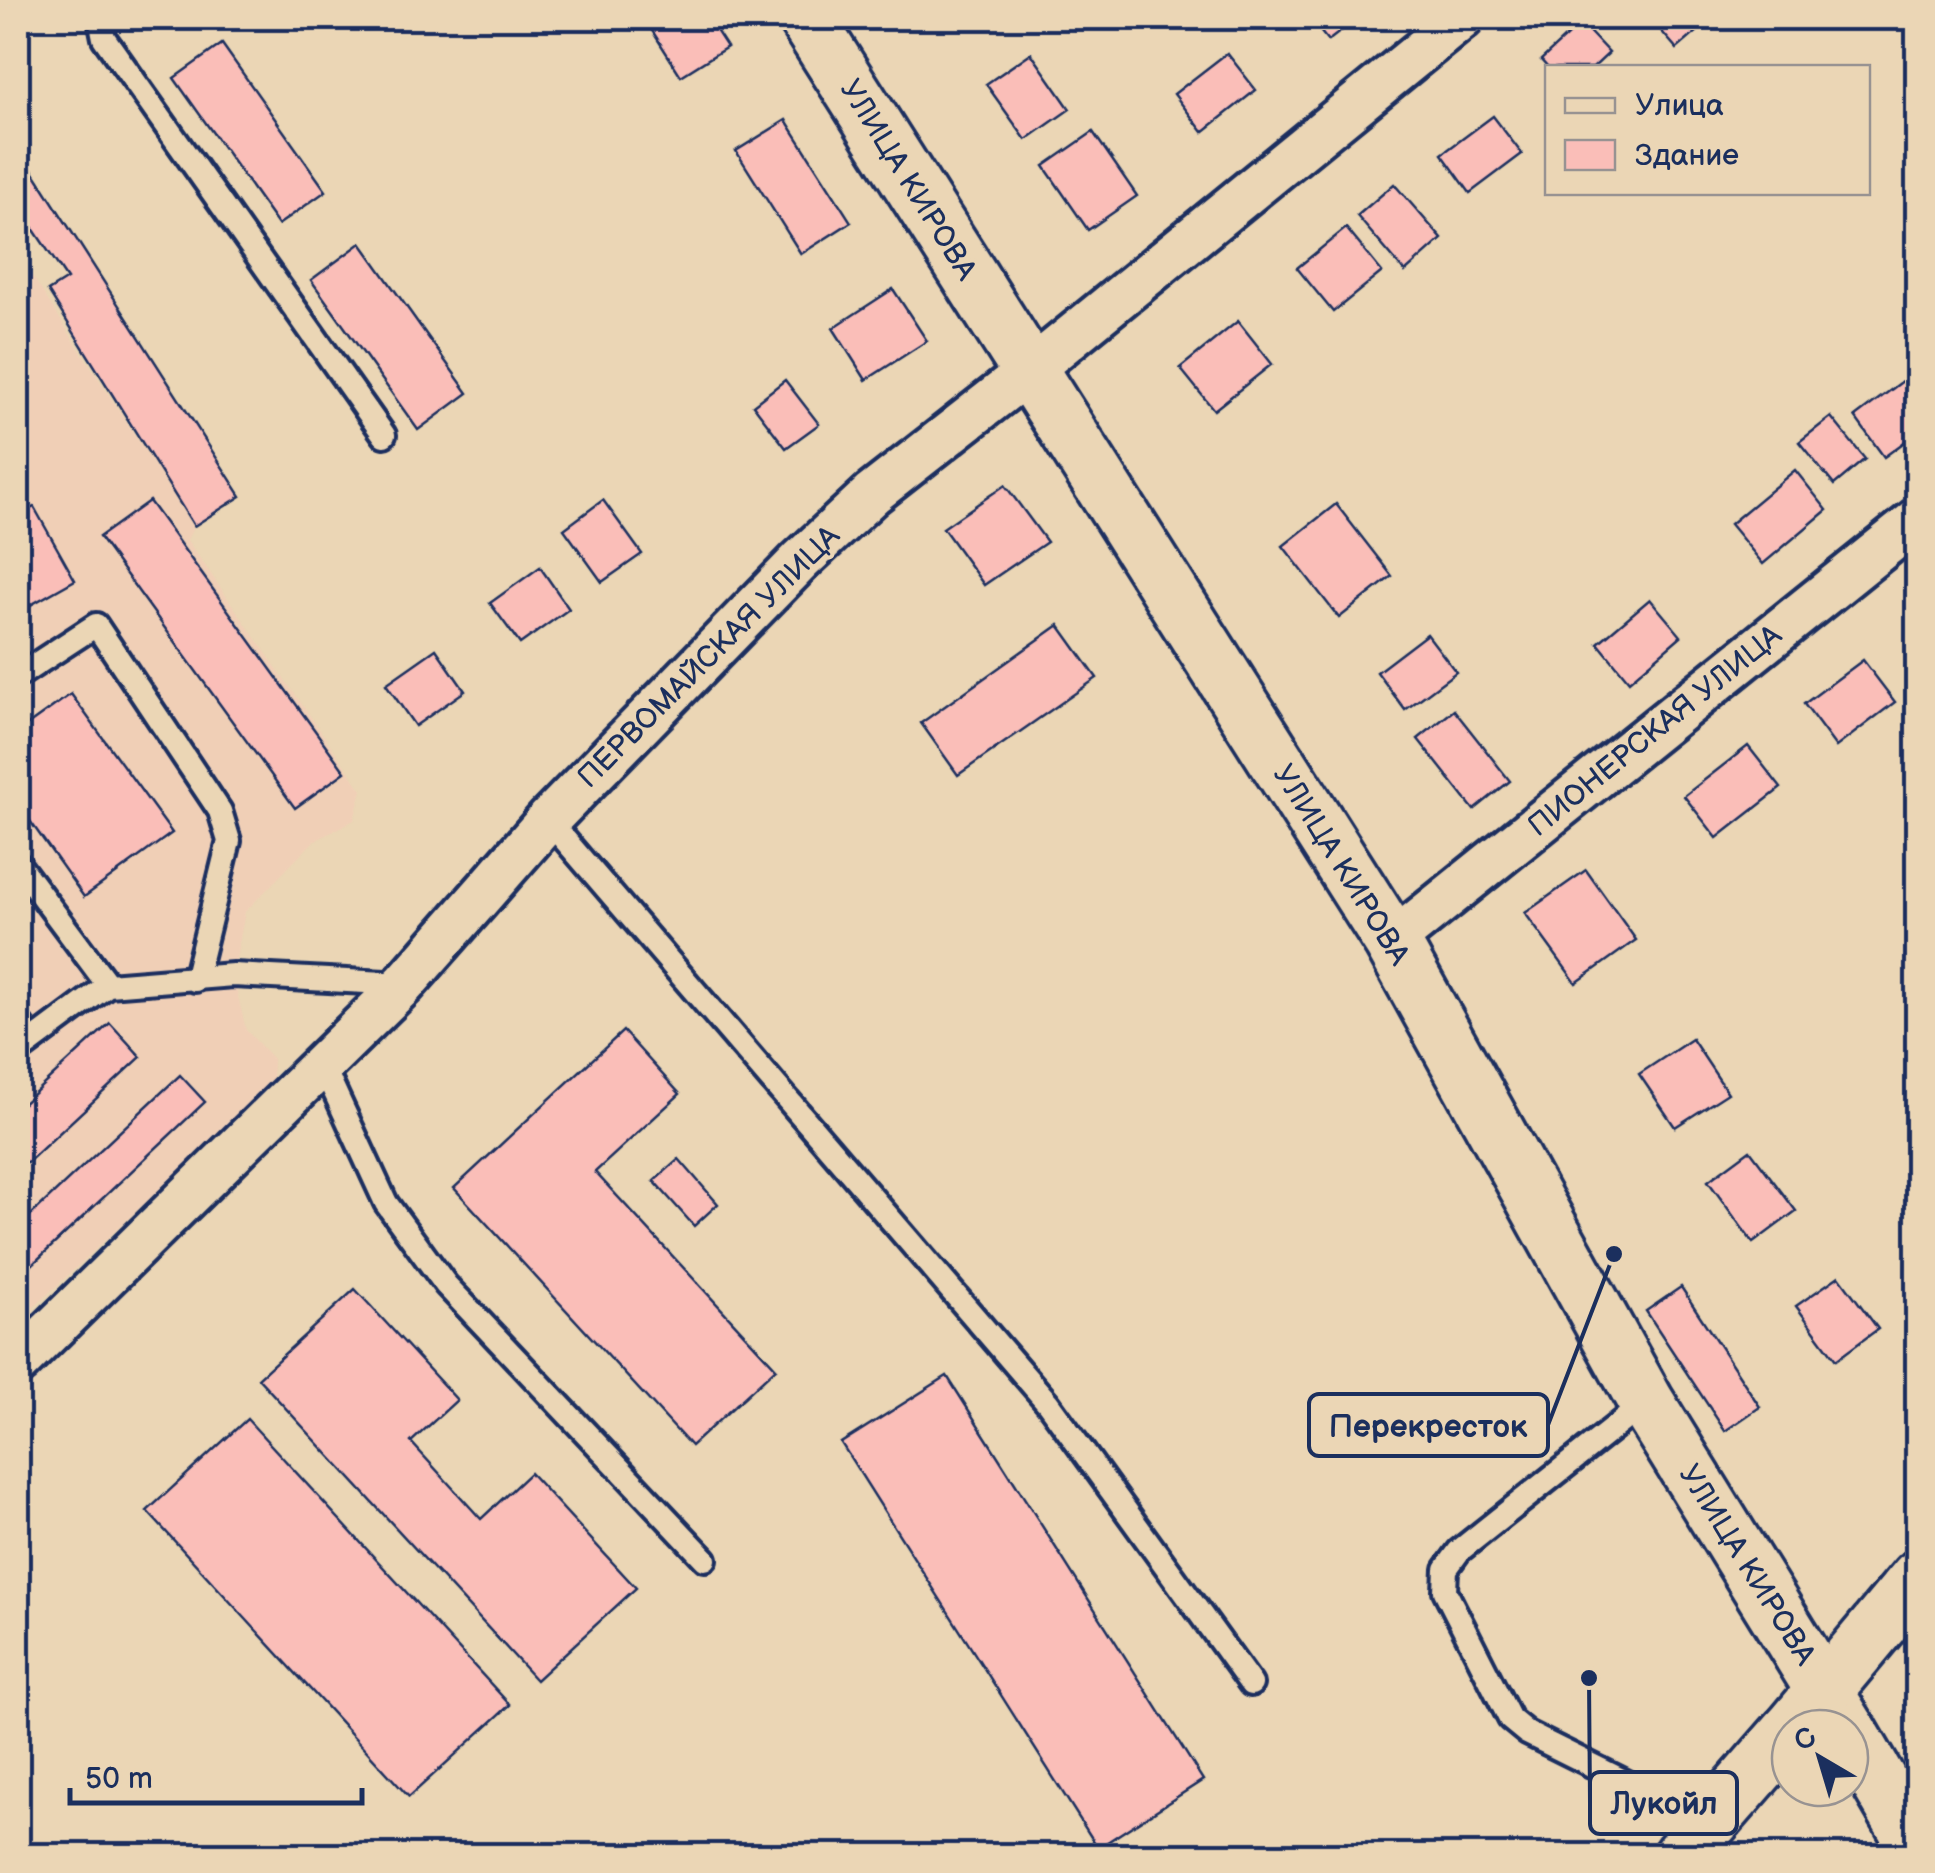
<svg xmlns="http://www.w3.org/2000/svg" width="1935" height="1873" font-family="'Balsamiq Sans',sans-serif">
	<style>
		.built { fill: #f0cfb6 }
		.building { fill: #fabeb8; stroke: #1b2f5e; stroke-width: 2.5 }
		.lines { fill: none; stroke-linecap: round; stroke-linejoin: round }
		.service-casing { stroke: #1b2f5e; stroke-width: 30 }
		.minor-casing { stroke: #1b2f5e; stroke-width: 50 }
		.tertiary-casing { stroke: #1b2f5e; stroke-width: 62 }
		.secondary-casing { stroke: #1b2f5e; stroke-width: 62 }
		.service { stroke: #ebd6b5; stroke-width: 22 }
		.minor { stroke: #ebd6b5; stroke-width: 42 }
		.tertiary { stroke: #ebd6b5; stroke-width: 55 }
		.secondary { stroke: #ebd6b5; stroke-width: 55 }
		.labels { text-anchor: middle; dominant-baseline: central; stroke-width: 8; stroke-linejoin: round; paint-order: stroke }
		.street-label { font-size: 30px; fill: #1b2f5e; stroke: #ebd6b5 }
		.leader { fill: none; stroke: #1b2f5e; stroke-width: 4 }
		.callout-dot { fill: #1b2f5e; stroke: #ebd6b5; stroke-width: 4 }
		.callout { fill: #ebd6b5; stroke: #1b2f5e; stroke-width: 4 }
		.callout-label { font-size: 32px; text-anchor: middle; font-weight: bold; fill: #1b2f5e }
	</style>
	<rect width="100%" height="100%" fill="#ebd6b5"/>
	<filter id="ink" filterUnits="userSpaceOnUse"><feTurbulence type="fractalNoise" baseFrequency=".01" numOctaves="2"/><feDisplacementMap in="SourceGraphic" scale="20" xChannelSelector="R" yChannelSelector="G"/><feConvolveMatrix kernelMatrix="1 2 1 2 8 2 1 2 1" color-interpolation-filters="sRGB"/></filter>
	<g filter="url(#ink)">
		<!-- built -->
		<polygon class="built" points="18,254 194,526 187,540 362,790 354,820 313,842 245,912 233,975 246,1030 273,1059 272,1084 18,1322"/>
		<!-- building -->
		<g class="building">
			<polygon points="644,18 708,18 727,47 681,76"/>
			<polygon points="1310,18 1358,18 1328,41"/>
			<polygon points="1650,18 1713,18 1677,49"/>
			<polygon points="1581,23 1609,53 1593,68 1548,68 1541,60"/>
			<polygon points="222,44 326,191 278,225 174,78"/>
			<polygon points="1031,53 1070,109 1026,140 986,84"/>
			<polygon points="1227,53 1256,90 1203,132 1174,94"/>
			<polygon points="1493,116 1522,154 1470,193 1442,154"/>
			<polygon points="786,120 851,222 801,254 736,151"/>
			<polygon points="1093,132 1137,196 1088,230 1044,166"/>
			<polygon points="18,148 241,496 194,526 48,291 67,279 18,206"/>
			<polygon points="1394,184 1442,239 1405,272 1357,216"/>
			<polygon points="1346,228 1382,272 1333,312 1297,268"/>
			<polygon points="361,243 468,393 418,430 311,280"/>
			<polygon points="893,289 927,341 866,380 833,328"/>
			<polygon points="1238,321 1272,364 1214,410 1180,368"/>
			<polygon points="1912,374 1918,381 1918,432 1884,457 1855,417"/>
			<polygon points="785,380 819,424 786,448 753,405"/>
			<polygon points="1831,417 1865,459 1834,485 1799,442"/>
			<polygon points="1795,470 1827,510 1763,564 1730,524"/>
			<polygon points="1005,485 1047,542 984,585 943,528"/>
			<polygon points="603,500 642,554 602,582 564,529"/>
			<polygon points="149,501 345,772 295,808 99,537"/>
			<polygon points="1336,504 1392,576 1339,618 1283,546"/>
			<polygon points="34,507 75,580 18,612 18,516"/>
			<polygon points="540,567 569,609 520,644 490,603"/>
			<polygon points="1650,599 1681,636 1629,681 1598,643"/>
			<polygon points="1059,625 1097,678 958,775 921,723"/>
			<polygon points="1427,634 1456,672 1405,710 1377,672"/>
			<polygon points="436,649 465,691 415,726 386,684"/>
			<polygon points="1863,660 1895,702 1836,747 1804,704"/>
			<polygon points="71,694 172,833 84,897 18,804 18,732"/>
			<polygon points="1454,710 1510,781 1474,810 1418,739"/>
			<polygon points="1748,746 1781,788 1717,838 1684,796"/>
			<polygon points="1586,870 1636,940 1576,983 1525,913"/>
			<polygon points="18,996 34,1020 18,1032"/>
			<polygon points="110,1023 141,1057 27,1163 18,1154 18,1108"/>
			<polygon points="623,1031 680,1094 595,1172 776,1368 691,1446 454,1188"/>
			<polygon points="1692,1039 1728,1093 1675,1127 1639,1074"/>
			<polygon points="180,1075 205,1102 18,1278 18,1227"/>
			<polygon points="1750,1150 1796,1211 1753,1243 1708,1181"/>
			<polygon points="679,1159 718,1204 694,1226 654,1181"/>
			<polygon points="1839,1276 1878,1329 1836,1360 1796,1306"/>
			<polygon points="1681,1287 1760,1407 1725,1431 1646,1311"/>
			<polygon points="355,1289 457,1400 411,1442 481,1519 530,1473 636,1588 536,1680 258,1378"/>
			<polygon points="947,1376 1203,1780 1098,1848 841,1443"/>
			<polygon points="247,1419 510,1705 409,1797 147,1511"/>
		</g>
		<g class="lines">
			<defs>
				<g id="service">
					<polyline points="100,18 104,38 384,435"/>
					<polyline points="18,676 96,625 220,811 229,841 195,980"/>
					<polyline points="548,820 1048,1403 1251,1684"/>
					<polyline points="18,864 108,985"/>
					<polyline points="18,1052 108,985 233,975 404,984"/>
					<polyline points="322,1064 386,1203 446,1285 705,1559"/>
					<polyline points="1646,1402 1459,1551 1446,1569 1445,1591 1510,1719 1527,1733 1708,1823"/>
				</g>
				<g id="minor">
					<polyline points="1392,942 1918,519"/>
					<polyline points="18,1363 404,984 548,820 801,560 872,494 1028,372 1462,18"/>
				</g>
				<g id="tertiary">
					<polyline points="806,18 1392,942 1646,1402 1847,1728"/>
					<polyline points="1850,1732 1918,1849"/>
				</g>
				<g id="secondary">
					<polyline points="1793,1728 1918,1578"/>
					<polyline points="1681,1856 1790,1731"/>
				</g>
			</defs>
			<!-- service casing -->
			<use href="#service" class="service-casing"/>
			<!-- minor casing -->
			<use href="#minor" class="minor-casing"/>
			<!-- tertiary casing -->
			<use href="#tertiary" class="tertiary-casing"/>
			<!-- secondary casing -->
			<use href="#secondary" class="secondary-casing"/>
			<!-- service -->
			<use href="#service" class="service"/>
			<!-- minor -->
			<use href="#minor" class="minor"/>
			<!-- tertiary -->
			<use href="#tertiary" class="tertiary"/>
			<!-- secondary -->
			<use href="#secondary" class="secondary"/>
		</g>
	</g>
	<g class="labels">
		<!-- street labels -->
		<g class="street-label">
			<text transform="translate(908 180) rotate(58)">УЛИЦА КИРОВА</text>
			<text transform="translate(709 657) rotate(-45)">ПЕРВОМАЙСКАЯ УЛИЦА</text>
			<text transform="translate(1655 731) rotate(-39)">ПИОНЕРСКАЯ УЛИЦА</text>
			<text transform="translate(1341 865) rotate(58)">УЛИЦА КИРОВА</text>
			<text transform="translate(1747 1565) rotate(58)">УЛИЦА КИРОВА</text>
		</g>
	</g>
	<!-- callouts -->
	<path class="leader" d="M1614 1254L1548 1425M1589 1678L1590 1803"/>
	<g class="callout-dot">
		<circle cx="1614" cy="1254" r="10"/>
		<circle cx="1589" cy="1678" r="10"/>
	</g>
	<g class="callout">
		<rect x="1309" y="1394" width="239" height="62" rx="10"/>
		<rect x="1590" y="1772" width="147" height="62" rx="10"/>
	</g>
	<g class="callout-label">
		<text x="1428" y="1437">Перекресток</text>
		<text x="1664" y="1814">Лукойл</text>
	</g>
	<!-- margin -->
	<rect width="1935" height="1873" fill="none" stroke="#ebd6b5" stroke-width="60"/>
	<rect x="30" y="30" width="1875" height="1813" fill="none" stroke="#1b2f5e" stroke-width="4" filter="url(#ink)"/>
	<!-- legend -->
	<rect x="1545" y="65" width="325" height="130" fill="#ebd6b5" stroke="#989392" stroke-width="2.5"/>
	<rect x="1565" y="98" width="50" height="15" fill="#ebd6b5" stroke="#989392" stroke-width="2.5"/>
	<text x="1635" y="115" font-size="30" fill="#1b2f5e">Улица</text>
	<rect x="1565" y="140" width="50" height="30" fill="#fabeb8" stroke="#989392" stroke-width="2.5"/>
	<text x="1635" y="165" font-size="30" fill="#1b2f5e">Здание</text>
	<!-- north arrow -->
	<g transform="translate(1820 1758) rotate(322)"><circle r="48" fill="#ebd6b5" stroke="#989392" stroke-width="2.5"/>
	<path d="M0-8L18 38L0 25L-18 38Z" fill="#1b2f5e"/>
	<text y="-15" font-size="28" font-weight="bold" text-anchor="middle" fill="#1b2f5e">С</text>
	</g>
	<!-- scale -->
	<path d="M70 1788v15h292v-15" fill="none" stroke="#1b2f5e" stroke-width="5"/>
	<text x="85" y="1788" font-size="30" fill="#1b2f5e" stroke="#ebd6b5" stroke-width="8" paint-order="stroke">50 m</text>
</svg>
